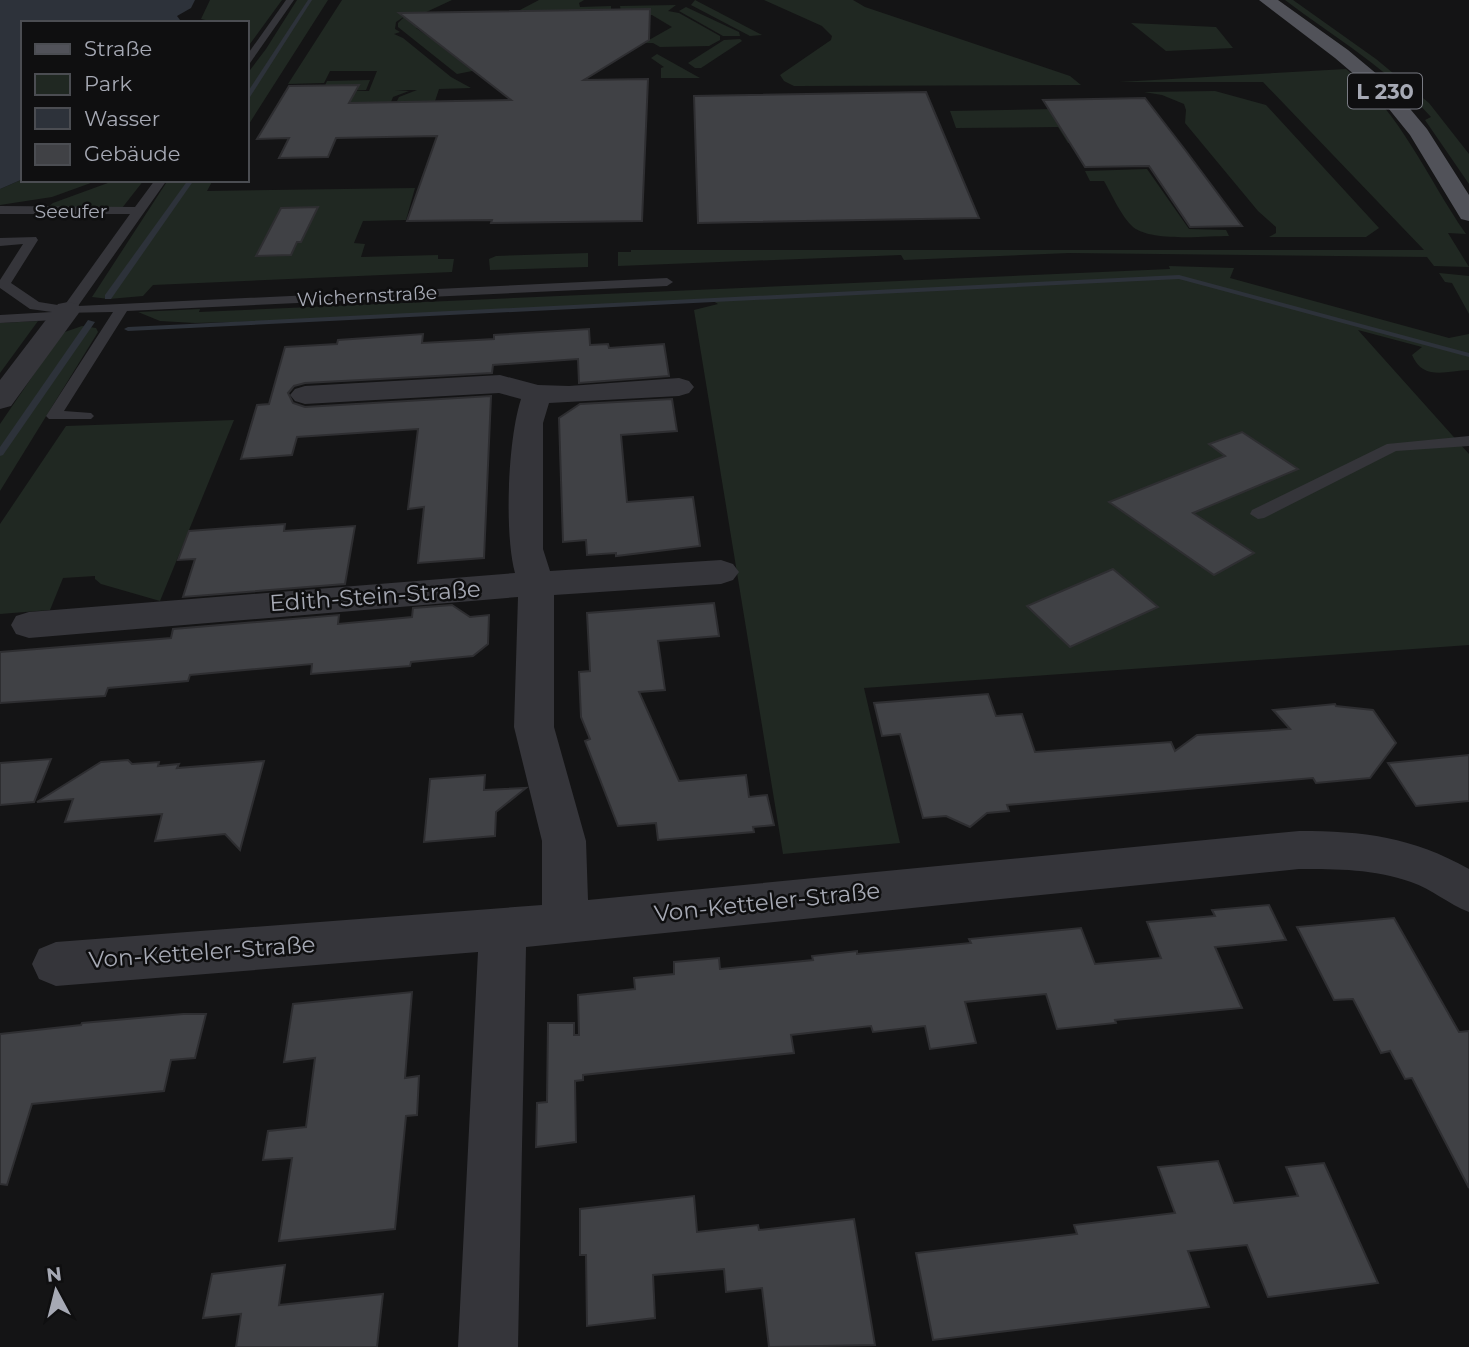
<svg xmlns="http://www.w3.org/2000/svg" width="1469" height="1347" font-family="Montserrat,sans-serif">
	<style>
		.green { fill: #202822 }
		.water { fill: #2d323a }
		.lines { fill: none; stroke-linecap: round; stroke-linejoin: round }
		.stream { fill: #2d323a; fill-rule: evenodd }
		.building { fill: #404145; stroke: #2e2e31; stroke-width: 2 }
		.lane { fill: #35353a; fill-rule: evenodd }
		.street { fill: #35353a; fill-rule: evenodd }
		.primary { fill: #515259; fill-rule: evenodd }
		.labels { text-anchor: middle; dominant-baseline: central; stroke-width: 5; stroke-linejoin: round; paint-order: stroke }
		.far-street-label { font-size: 19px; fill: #a6a9b4; stroke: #0f0f10 }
		.shield { fill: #0f0f10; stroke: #797b83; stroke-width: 2 }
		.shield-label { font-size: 21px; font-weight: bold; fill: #a6a9b4 }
		.street-label { font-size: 23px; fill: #a6a9b4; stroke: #0f0f10 }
	</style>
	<rect width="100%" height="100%" fill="#141415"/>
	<!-- green -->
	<g class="green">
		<polygon points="210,0 282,0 247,48 247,23 218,23 201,19"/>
		<polygon points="297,0 328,0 247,127 247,74 266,49"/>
		<polygon points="342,0 452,0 422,14 419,27 416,28 438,43 442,43 443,48 470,69 477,70 457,74 398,27 398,23 405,16 396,22 395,29 400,32 394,34 403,38 451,77 471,88 439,89 435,101 397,101 399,97 417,90 395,90 409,91 393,97 391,102 311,103 322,92 327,81 370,80 366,90 341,91 369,91 377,71 330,71 324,83 288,84"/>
		<polygon points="539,0 584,0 579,3 580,7 611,6 611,17 499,21"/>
		<polygon points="695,0 762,35 750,36 691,5"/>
		<polygon points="764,0 853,0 865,7 1070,76 1081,85 794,86 784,81 780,75 831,40 832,36 822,26"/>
		<path d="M1285,0H1293L1376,59L1429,103L1469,154V184L1425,120L1431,117C1389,69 1335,38 1285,0Z"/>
		<polygon points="676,5 668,11 679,13 720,36 720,40 709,46 660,47 653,43 641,43 642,40 649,40 672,27 652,15 622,16 620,6"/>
		<polygon points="686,7 739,32 740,36 723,36 679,11"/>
		<polygon points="1131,23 1216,27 1233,48 1166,51"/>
		<polygon points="740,39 742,41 701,68 695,68 688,63 724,40"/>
		<polygon points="657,54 700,78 661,78 661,68 664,67 651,58"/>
		<path d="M1346,69C1401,112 1427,178 1466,234L1448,233L1469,267L1434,266L1427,257L1069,253L904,260L901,255L618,266V252H631V250H1424L1263,82H1119Z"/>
		<polygon points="1215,91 1266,105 1379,228 1366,237 1269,237 1276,233 1276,227 1258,211 1185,123 1186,110 1184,104 1162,95 1144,92"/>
		<polygon points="1105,108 1128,142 1068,143 1058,127 956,128 950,111"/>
		<path d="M1147,169L1189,229L1226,230L1229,236C1206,236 1151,242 1133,227C1121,216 1112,195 1104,181H1090L1085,171Z"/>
		<polygon points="23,179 23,180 99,180 52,197 0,205 0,189"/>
		<polygon points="116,180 144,180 122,208 47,208 53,203"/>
		<polygon points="168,180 213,180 207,191 415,188 406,220 363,221 354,243 365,244 361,257 438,255 438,259 454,259 452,272 153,285 143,296 109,299 92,297"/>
		<polygon points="588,253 588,267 490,270 489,259 496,256"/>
		<path d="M1169,266L1234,268L1230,278L1449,338L1469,334V370C1446,371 1423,381 1412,355L1422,347L1358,330L1469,454V645L864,688L900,843L783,854L694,310L718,304L710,299L322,320L195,323L160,321L138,312L200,309L199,312L1170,269Z"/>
		<polygon points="1439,273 1469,276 1469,314 1452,283 1445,282"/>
		<polygon points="38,321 0,373 0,323"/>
		<polygon points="82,326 96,328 98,332 0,491 0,424 62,333"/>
		<polygon points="234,420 160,601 101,584 95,579 95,576 63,578 50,610 0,614 0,524 66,426"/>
	</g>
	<!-- water -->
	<polygon class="water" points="0,0 195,0 191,8 177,16 180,20 174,23 23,23 23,179 0,189"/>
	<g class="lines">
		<!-- stream -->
		<g class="stream">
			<polygon points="308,0 312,0 250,97 247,99 247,93"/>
			<polygon points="188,180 194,180 111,299 105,299 105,295"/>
			<polygon points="1179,275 1469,353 1469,357 1179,279 128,331 124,329 128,327"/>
			<polygon points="88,320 95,322 3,455 0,456 0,447"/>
		</g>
	</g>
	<!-- building -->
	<g class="building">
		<polygon points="650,9 649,40 584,80 648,79 642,221 491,223 492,220 407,221 437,136 336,138 328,157 279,158 289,138 257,139 289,86 359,85 349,103 511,100 399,13"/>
		<polygon points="926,92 979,218 698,223 694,96"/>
		<polygon points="1145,98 1186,151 1242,226 1190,227 1149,166 1085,167 1043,100"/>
		<polygon points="318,207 301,242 297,242 291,255 256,256 281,208"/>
		<polygon points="589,329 590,345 608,344 609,348 664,344 669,376 579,383 578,359 493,365 492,373 305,383 294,386 288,393 293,403 305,407 491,396 484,558 418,563 424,507 408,509 418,429 297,437 292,455 241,459 257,405 269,404 285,347 337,344 338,340 423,334 422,343 494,339 494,335"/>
		<polygon points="672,399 677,431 621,435 627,502 693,497 700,546 616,556 616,553 587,555 586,540 563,542 559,418 580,404"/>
		<polygon points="1242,432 1298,469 1193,513 1254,553 1214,575 1109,502 1225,456 1209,444"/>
		<polygon points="285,524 284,531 355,526 345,584 183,597 195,559 178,560 189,531"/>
		<polygon points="1113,569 1158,607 1070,647 1027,606"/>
		<polygon points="714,603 719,636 658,641 665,690 639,692 679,781 746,775 749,797 767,795 774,825 753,827 754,832 658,840 656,823 618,826 585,741 590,739 581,717 579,672 590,671 587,613"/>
		<polygon points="452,605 470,617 489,615 488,644 473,656 411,662 410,666 311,674 312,664 190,675 188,681 108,688 105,696 0,703 0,652 171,638 173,629 339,615 338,624 412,617 413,608"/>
		<polygon points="988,694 996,716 1022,714 1035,752 1171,742 1175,751 1197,735 1290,729 1273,710 1335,704 1336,706 1373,710 1396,743 1370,778 1316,783 1313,778 1007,805 1009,811 987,813 970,827 946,816 923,818 900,734 882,736 874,703"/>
		<polygon points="1469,755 1469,801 1416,806 1388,763"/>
		<polygon points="51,759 34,802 0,805 0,763"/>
		<polygon points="128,760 132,764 159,762 158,766 179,764 177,768 264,761 240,850 225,834 155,841 162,814 65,822 73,799 37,802 101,762"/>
		<polygon points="485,775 484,790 526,788 496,812 495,836 424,842 430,779"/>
		<polygon points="1269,905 1286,940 1215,947 1242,1008 1115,1020 1116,1023 1057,1029 1046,994 965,1002 976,1043 930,1049 925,1026 873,1032 871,1026 791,1035 794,1053 583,1075 583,1080 575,1081 576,1142 536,1147 537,1103 547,1102 548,1023 574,1023 574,1035 579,1035 578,995 635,989 634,978 674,974 674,962 719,958 720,969 813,960 812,956 857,951 857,954 971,943 969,939 1081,928 1095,964 1161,958 1147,922 1215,916 1212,910"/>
		<polygon points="1394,918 1459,1032 1469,1031 1469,1188 1412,1078 1405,1079 1390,1051 1381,1053 1353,999 1334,1000 1297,927"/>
		<polygon points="412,992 405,1078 419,1076 417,1115 406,1116 395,1229 279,1241 292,1158 263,1160 268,1131 306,1127 315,1058 284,1062 293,1004"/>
		<polygon points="183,1014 206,1014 195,1058 171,1060 164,1091 32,1104 7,1185 0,1184 0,1034 81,1025 82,1023"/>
		<polygon points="1218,1161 1234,1203 1298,1196 1286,1167 1324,1163 1378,1283 1268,1297 1247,1245 1188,1251 1209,1307 933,1340 916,1253 1077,1234 1074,1225 1175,1213 1158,1167"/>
		<polygon points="694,1196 697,1232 758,1225 759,1230 854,1219 875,1345 769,1347 762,1288 726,1292 724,1269 653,1275 655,1318 587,1326 586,1255 580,1255 580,1209"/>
		<polygon points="285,1265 279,1305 383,1294 377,1347 236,1347 241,1314 203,1318 212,1274"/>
	</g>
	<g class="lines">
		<!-- lane -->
		<g class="lane">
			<polygon points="286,0 294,0 250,63 247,64 247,55"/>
			<polygon points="155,180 167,180 78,306 667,278 673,282 667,286 127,311 64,411 91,413 94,416 91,419 49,419 46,416 113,312 59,313 62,316 55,320 0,323 0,315 52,312 30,309 0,288 0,280 23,244 0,246 0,238 36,237 38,240 11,283 39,302 64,306 130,214 0,214 0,206 135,207"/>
			<polygon points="1469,436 1469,446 1396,451 1264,518 1258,519 1250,514 1252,510 1387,444"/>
		</g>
		<!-- street -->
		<g class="street">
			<polygon points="68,302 78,304 81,310 11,406 0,409 0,380 58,304"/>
			<path d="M500,375L538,385L569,386L679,378L689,381L694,387L689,393L679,396L549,403L543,423V549L550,571L721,560L733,564L739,572L733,580L721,584L554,595V727L586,841L588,900L1299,831C1364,831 1412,837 1469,869V912C1448,904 1432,889 1411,882C1374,869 1338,869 1299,869L526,947L518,1347H458L478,952L56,986L39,979L32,964L39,949L56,942L542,905V841L514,727L518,597L29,638L16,634L11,625L16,616L29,612L515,573C504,532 508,439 521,399L499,393L305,404L295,401L290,395L295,389L305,386Z"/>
		</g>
		<!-- primary -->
		<polygon class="primary" points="1259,0 1278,0 1348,50 1390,85 1427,129 1469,195 1469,221 1461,219 1410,135 1376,93 1335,58"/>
	</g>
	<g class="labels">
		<!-- far-street labels -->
		<g class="far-street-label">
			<text x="71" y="211">Seeufer</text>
			<text transform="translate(367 296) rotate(-3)">Wichernstraße</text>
		</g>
		<!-- shield labels -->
		<rect class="shield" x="1348" y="73.5" width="74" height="35" rx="5"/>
		<g class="shield-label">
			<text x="1385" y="91">L 230</text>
		</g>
		<!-- street labels -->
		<g class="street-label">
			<text transform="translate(375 596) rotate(-4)">Edith-Stein-Straße</text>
			<text transform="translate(767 902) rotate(-6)">Von-Ketteler-Straße</text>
			<text transform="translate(202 952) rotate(-4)">Von-Ketteler-Straße</text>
		</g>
	</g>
	<!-- legend -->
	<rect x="21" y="21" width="228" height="161" fill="#0f0f10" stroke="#4b4d52" stroke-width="2"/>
	<rect x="35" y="44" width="35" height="10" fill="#515259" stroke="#4b4d52" stroke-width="2"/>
	<text x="84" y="56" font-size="21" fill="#a6a9b4">Straße</text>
	<rect x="35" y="74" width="35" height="21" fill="#202822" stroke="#4b4d52" stroke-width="2"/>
	<text x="84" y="91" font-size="21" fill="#a6a9b4">Park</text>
	<rect x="35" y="108" width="35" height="21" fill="#2d323a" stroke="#4b4d52" stroke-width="2"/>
	<text x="84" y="126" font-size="21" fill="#a6a9b4">Wasser</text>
	<rect x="35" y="144" width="35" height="21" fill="#404145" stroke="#4b4d52" stroke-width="2"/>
	<text x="84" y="161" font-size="21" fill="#a6a9b4">Gebäude</text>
	<!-- north arrow -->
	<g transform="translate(56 1291) rotate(353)" stroke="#0f0f10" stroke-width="5" paint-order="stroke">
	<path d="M0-5L12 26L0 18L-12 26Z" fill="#a6a9b4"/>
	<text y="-10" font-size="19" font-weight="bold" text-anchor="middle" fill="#a6a9b4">N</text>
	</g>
</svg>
